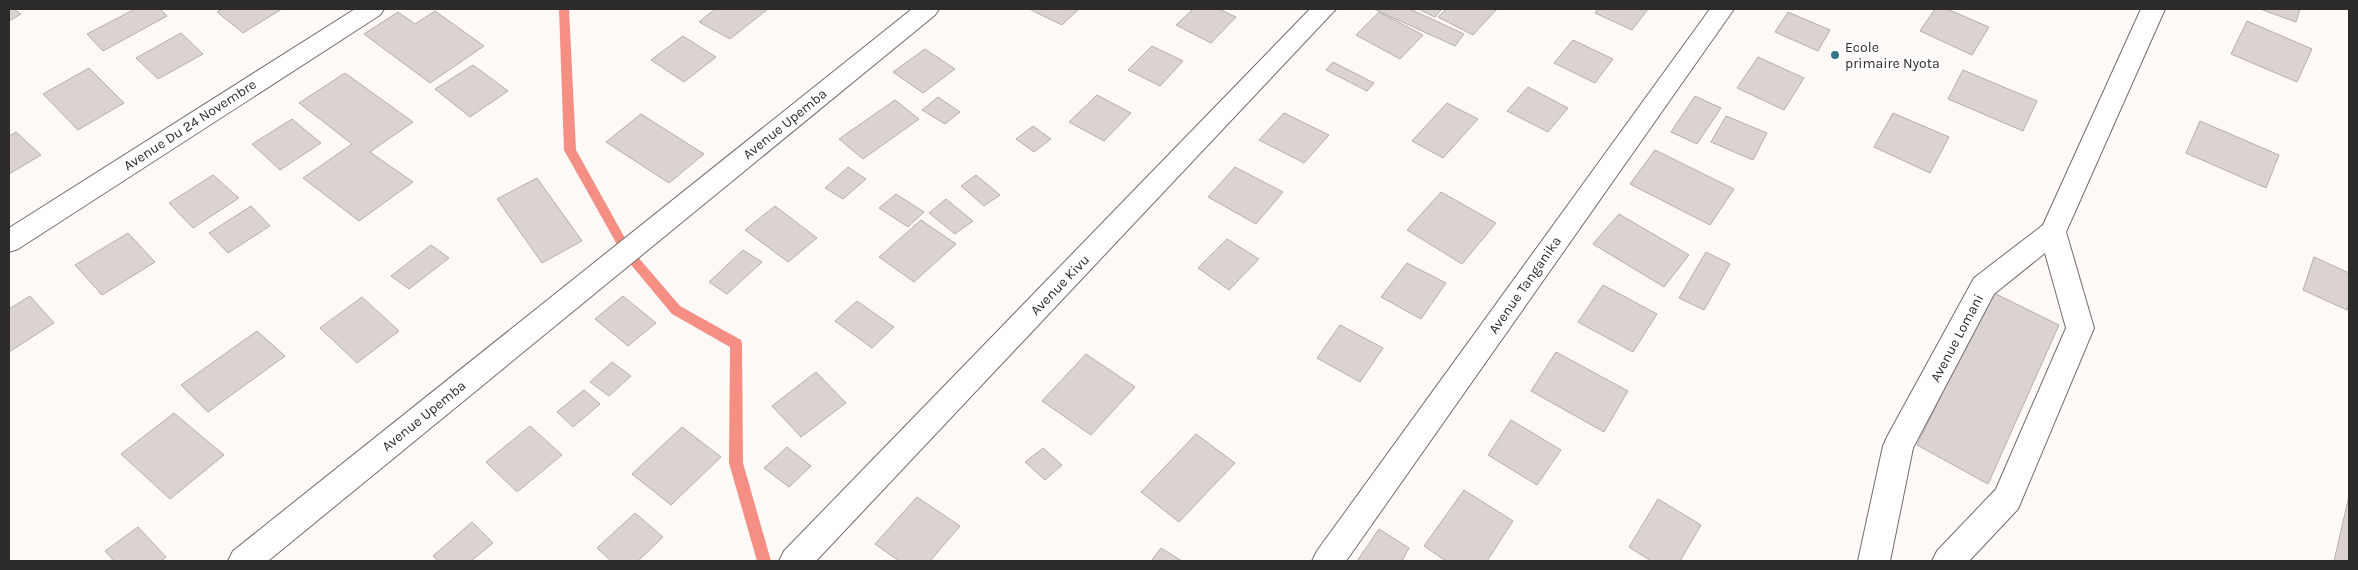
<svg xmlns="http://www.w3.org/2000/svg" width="2358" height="570" font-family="Karla,sans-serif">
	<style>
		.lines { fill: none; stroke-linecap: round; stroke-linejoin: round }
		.stream { fill: #f58e83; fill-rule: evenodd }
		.building { fill: #dad3d2; stroke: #b5aeae }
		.street-casing { stroke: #736c6b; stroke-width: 2 }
		.street { fill: #fff; fill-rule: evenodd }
		.poi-dot { fill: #357489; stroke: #fff; stroke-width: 2 }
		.labels { text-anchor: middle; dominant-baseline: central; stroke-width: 4; stroke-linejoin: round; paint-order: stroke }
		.poi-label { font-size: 14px; fill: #2d2a2a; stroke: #fff; text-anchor: start }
		.street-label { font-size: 14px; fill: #2d2a2a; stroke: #fff }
	</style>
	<rect width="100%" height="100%" fill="#fff9f8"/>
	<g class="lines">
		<!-- stream -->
		<polygon class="stream" points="559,9 569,9 576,150 631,249 680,306 741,340 742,344 743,463 771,561 757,561 729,463 730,347 672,314 623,255 564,150"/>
	</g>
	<!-- building -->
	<g class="building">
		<polygon points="9,9 14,9 21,14 9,21"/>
		<polygon points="135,9 160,9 167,16 103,51 87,34"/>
		<polygon points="222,9 282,9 243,33 217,12"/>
		<polygon points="715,9 768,9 730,39 699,22"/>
		<polygon points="1032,9 1079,9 1062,25 1031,10"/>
		<polygon points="1193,9 1219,9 1236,17 1211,43 1176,25"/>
		<polygon points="1374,9 1410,9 1464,34 1455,46"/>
		<polygon points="1418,9 1442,9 1435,17"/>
		<polygon points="1446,9 1497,9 1473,35 1438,17"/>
		<polygon points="1598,9 1648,9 1632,30 1595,13"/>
		<polygon points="1935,9 1947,9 1989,27 1972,55 1920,31"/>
		<polygon points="2260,9 2300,9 2296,22"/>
		<polygon points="435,11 484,46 430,83 364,34 398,12 415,24"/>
		<polygon points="1379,12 1423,35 1400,59 1356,35"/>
		<polygon points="1788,12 1830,30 1818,51 1775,32"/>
		<polygon points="2247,21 2312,49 2297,82 2231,54"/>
		<polygon points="181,33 203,54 158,79 136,58"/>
		<polygon points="683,36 716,57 684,82 651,60"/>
		<polygon points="1573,40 1613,59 1595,83 1554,63"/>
		<polygon points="1152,46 1183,61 1160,86 1128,70"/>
		<polygon points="925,49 955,69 923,93 893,72"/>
		<polygon points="1758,57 1804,78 1784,110 1737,88"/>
		<polygon points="1333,62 1374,83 1367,91 1326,70"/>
		<polygon points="473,65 508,91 470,117 435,89"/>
		<polygon points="89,68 124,103 78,130 43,94"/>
		<polygon points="1963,70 2037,101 2023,131 1948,99"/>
		<polygon points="345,73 413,122 370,152 413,182 359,221 303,178 352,144 299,103"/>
		<polygon points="1528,87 1568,108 1548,132 1507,111"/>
		<polygon points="1097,95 1131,113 1104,141 1069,122"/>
		<polygon points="1695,96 1721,108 1697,144 1671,132"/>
		<polygon points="938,97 960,112 945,124 922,110"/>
		<polygon points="895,100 919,119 863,159 839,139"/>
		<polygon points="1447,103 1478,119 1443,158 1412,141"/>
		<polygon points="1284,113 1329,135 1304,163 1259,140"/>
		<polygon points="1893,113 1949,137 1930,173 1874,147"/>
		<polygon points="641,114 704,154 669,183 606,142"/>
		<polygon points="1726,116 1767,133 1753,160 1711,142"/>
		<polygon points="292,119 321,143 280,170 252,144"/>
		<polygon points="2200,121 2279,155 2266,188 2186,153"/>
		<polygon points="1033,126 1051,139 1034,152 1016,139"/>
		<polygon points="16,132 41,155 9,174 9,136"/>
		<polygon points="1655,150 1734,189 1710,225 1630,184"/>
		<polygon points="848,167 866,179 843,199 825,188"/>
		<polygon points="1235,167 1283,192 1256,224 1208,197"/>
		<polygon points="213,175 239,198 193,228 169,203"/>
		<polygon points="976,175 1000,195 984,206 961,186"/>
		<polygon points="537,178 582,241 542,263 497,199"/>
		<polygon points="1441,192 1496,223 1462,264 1407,230"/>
		<polygon points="896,194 924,212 908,227 879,208"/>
		<polygon points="946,199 973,221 955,234 929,213"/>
		<polygon points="251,206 270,226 228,253 209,233"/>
		<polygon points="775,206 817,238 788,262 745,230"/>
		<polygon points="1619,214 1689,255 1664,287 1593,244"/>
		<polygon points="921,220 956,244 914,282 879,257"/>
		<polygon points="128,233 155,262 102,295 75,265"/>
		<polygon points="1227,239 1259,259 1229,290 1198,268"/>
		<polygon points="431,245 449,258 409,289 391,276"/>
		<polygon points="743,250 762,262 727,294 709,282"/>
		<polygon points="1706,252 1730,264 1704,310 1679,298"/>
		<polygon points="2314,257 2349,273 2349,302 2347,310 2303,290"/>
		<polygon points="1407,263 1446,283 1421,319 1381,297"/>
		<polygon points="1603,285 1657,314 1633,352 1578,322"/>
		<polygon points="1992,292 2059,325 1988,484 1917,445"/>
		<polygon points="30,296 54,323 9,352 9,309"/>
		<polygon points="623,296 656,323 628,346 595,319"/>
		<polygon points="362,297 399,331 357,363 320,328"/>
		<polygon points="857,301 894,327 872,348 835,321"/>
		<polygon points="1340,325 1383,348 1360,382 1317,358"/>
		<polygon points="257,331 285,356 208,412 181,385"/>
		<polygon points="1556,352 1628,391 1604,432 1531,391"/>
		<polygon points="1086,354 1135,387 1091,435 1042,401"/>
		<polygon points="612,362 631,376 609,396 590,382"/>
		<polygon points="816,372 846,403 801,437 772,406"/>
		<polygon points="584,390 600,404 573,427 557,412"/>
		<polygon points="174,413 224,455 170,499 121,454"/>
		<polygon points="1511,420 1561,450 1537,485 1488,455"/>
		<polygon points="530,426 562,455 517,492 486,462"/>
		<polygon points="682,427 721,457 671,505 632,474"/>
		<polygon points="1196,434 1235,463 1179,522 1141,492"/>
		<polygon points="787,447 811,466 789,487 764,468"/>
		<polygon points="1043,448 1062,465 1045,480 1025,462"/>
		<polygon points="1464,490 1513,521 1487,561 1446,561 1424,546"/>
		<polygon points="2349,496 2349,561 2334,561"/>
		<polygon points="917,497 960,526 930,561 899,561 875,544"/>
		<polygon points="1658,499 1701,525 1680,561 1651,561 1629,547"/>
		<polygon points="635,513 663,537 638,561 611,561 597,548"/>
		<polygon points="472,522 493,543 471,561 438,561 433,556"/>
		<polygon points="138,527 166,557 161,561 114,561 105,551"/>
		<polygon points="1379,529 1409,548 1402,561 1357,561"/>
		<polygon points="1161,548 1182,561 1151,561"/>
	</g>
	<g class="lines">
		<defs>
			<g id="street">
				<polygon points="355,9 384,9 380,15 18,249 9,252 9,228"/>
				<polygon points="912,9 939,9 935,15 268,561 228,561 233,551"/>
				<polygon points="1310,9 1336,9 816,561 779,561 784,551"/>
				<polygon points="1710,9 1734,9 1346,561 1312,561 1317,551"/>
				<polygon points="2141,9 2165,9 2066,232 2094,328 2018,509 1969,561 1932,561 1937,551 1996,489 2066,328 2045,253 1994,294 1913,448 1890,561 1858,561 1883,446 1887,437 1974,278 2043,225"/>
			</g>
		</defs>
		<!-- street casing -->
		<use href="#street" class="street-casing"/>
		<!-- street -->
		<use href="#street" class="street"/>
	</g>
	<!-- markers -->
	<circle class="poi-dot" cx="1835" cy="55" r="5"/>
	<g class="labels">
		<!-- poi labels -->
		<g class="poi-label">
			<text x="1845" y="47">Ecole<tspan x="1845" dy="16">primaire Nyota</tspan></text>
		</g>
		<!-- street labels -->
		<g class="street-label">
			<text transform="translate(785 124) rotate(-39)">Avenue Upemba</text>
			<text transform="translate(190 125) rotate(-33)">Avenue Du 24 Novembre</text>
			<text transform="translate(1060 285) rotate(-46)">Avenue Kivu</text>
			<text transform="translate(1525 285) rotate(-55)">Avenue Tanganika</text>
			<text transform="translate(1957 338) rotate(-62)">Avenue Lomani</text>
			<text transform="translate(424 416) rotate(-39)">Avenue Upemba</text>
		</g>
	</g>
	<!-- border -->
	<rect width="2358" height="570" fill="none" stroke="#2d2a2a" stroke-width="20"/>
</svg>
